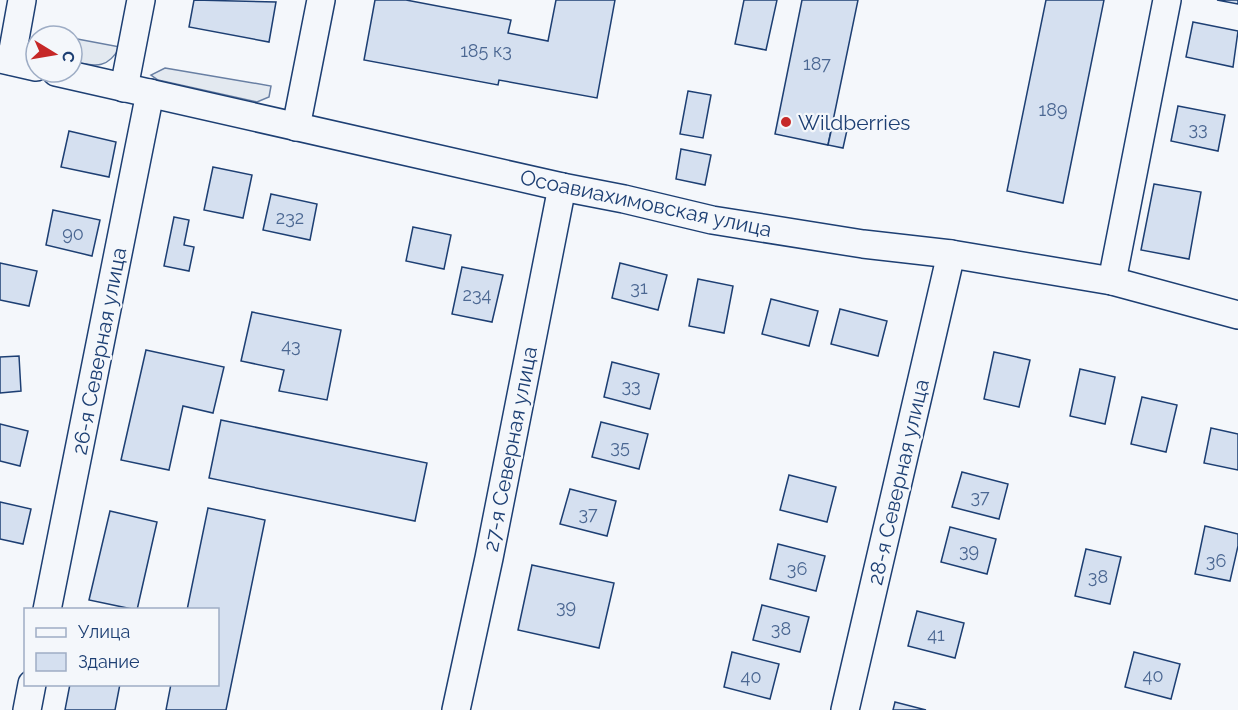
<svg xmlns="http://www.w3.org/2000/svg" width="1238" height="710" font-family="Raleway,sans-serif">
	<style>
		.green { fill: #e3e9f0; stroke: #687fa3; stroke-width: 1.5 }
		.building { fill: #d5e0f0; stroke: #1d3f73; stroke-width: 1.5 }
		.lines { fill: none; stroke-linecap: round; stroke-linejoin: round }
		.minor-casing { stroke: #1d3f73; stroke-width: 30 }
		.minor { stroke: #f4f7fb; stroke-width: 27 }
		.poi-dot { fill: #c62828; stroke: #f4f7fb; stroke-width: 2 }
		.labels { text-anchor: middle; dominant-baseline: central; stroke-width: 4.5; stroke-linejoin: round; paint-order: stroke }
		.number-label { font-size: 18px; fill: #4b6792 }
		.poi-label { font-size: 21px; fill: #1d3f73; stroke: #f4f7fb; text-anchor: start }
		.street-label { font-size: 21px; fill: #1d3f73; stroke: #f4f7fb }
	</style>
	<rect width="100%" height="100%" fill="#f4f7fb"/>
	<!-- green -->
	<g class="green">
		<path d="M72,38L120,47C107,70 95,66 72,62Z"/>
		<polygon points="165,68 271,86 269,97 257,102 158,80 151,75"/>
	</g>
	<!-- building -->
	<g class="building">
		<polygon points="194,0 276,2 269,42 189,27"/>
		<polygon points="375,0 406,0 511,20 508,33 548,41 556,0 615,0 597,98 499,80 498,85 364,60"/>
		<polygon points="744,0 777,0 766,50 735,44"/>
		<polygon points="802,0 858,0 828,145 775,134"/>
		<polygon points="1046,0 1104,0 1063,203 1007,191"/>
		<polygon points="1217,0 1238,0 1238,4"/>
		<polygon points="1193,22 1238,31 1233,67 1186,57"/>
		<polygon points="688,91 711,95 703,138 680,134"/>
		<polygon points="1178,106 1225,115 1218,151 1171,141"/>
		<polygon points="832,127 847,130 843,148 828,145"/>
		<polygon points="69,131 116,142 109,177 61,167"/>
		<polygon points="681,149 711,155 705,185 676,179"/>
		<polygon points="213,167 252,175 243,218 204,210"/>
		<polygon points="1154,184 1201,192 1189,259 1141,250"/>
		<polygon points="271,194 317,204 310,240 263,230"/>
		<polygon points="53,210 100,220 92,256 46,245"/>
		<polygon points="174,217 189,220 184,245 194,247 189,271 164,266"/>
		<polygon points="413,227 451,235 444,269 406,261"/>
		<polygon points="0,263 37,271 29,306 0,300"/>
		<polygon points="620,263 667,275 658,310 612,298"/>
		<polygon points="462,267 503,275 492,322 452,314"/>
		<polygon points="698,279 733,286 724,333 689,326"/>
		<polygon points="771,299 818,311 809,346 762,334"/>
		<polygon points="840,309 887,321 878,356 831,344"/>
		<polygon points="252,312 341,330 327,400 279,391 284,370 241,361"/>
		<polygon points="146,350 224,367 213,413 183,406 169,470 121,460"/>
		<polygon points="994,352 1030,360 1019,407 984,399"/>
		<polygon points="19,356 21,391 0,393 0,357"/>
		<polygon points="612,362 659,374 650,409 604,397"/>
		<polygon points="1080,369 1115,377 1105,424 1070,416"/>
		<polygon points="1142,397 1177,405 1166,452 1131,444"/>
		<polygon points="221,420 427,463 415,521 209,478"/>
		<polygon points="601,422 648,434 639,469 592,457"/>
		<polygon points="0,424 28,431 20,466 0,461"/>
		<polygon points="1211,428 1238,434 1238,470 1204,463"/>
		<polygon points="962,472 1008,484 999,519 952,507"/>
		<polygon points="789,475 836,487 827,522 780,510"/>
		<polygon points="570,489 616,501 607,536 560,524"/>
		<polygon points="0,502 31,509 23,544 0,539"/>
		<polygon points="208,508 265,520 226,710 166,710 171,684 218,684 218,610 187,610"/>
		<polygon points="110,511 157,522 137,610 89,600"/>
		<polygon points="1205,526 1238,534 1238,546 1230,581 1195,574"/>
		<polygon points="950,527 996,539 987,574 941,562"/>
		<polygon points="778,544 825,556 816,591 770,579"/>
		<polygon points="1086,549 1121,557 1110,604 1075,596"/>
		<polygon points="532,565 614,583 599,648 518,630"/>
		<polygon points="762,605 809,617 800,652 753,640"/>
		<polygon points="917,611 964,623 955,658 908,646"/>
		<polygon points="732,652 779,664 770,699 724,687"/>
		<polygon points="1134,652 1180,664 1171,699 1125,687"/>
		<polygon points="70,684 120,684 115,710 65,710"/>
		<polygon points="895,702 926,710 893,710"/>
	</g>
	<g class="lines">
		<defs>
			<g id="minor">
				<polyline points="0,59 36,67"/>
				<polyline points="11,61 22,0"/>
				<polyline points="56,72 562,187 624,199 712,220 863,244 951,254 1112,281 1238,315"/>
				<polyline points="124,88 141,0"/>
				<polyline points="296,127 321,0"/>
				<polyline points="1112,281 1167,0"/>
				<polyline points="47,610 150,93"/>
				<polyline points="27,710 32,684"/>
				<polyline points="456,710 489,558 562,187"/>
				<polyline points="845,710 951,254"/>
			</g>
		</defs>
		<!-- minor casing -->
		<use href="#minor" class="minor-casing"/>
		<!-- minor -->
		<use href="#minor" class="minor"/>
	</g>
	<!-- markers -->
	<circle class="poi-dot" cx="786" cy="122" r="6"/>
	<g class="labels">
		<!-- number labels -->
		<g class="number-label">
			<text x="486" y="50">185 к3</text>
			<text x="817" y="63">187</text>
			<text x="1053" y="109">189</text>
			<text x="1198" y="128">33</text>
			<text x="290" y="217">232</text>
			<text x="73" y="233">90</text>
			<text x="639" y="287">31</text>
			<text x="477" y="294">234</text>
			<text x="291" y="345">43</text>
			<text x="631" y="385">33</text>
			<text x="620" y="446">35</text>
			<text x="980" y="496">37</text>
			<text x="588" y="513">37</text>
			<text x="969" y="550">39</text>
			<text x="1216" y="560">36</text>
			<text x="797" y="568">36</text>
			<text x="1098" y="576">38</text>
			<text x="566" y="606">39</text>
			<text x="781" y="628">38</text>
			<text x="936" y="634">41</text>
			<text x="1153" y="675">40</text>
			<text x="751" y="676">40</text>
		</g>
		<!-- poi labels -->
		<g class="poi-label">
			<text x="798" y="122">Wildberries</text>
		</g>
		<!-- street labels -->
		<g class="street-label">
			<text transform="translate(646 203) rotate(12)">Осоавиахимовская улица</text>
			<text transform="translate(99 351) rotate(-79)">26-я Северная улица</text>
			<text transform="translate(510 449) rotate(-79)">27-я Северная улица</text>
			<text transform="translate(898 482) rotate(-77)">28-я Северная улица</text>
		</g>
	</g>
	<!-- legend -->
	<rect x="24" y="608" width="195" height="78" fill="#f4f7fb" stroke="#9eadc5" stroke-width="1.5"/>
	<rect x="36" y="628" width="30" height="9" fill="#f4f7fb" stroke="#9eadc5" stroke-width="1.5"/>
	<text x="78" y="638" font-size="18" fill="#1d3f73">Улица</text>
	<rect x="36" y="653" width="30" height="18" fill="#d5e0f0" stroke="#9eadc5" stroke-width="1.5"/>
	<text x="78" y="668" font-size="18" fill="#1d3f73">Здание</text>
	<!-- north arrow -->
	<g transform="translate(54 54) rotate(101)"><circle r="28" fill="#f4f7fb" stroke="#9eadc5" stroke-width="1.5"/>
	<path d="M0-4.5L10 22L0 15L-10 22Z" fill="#c62828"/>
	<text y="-9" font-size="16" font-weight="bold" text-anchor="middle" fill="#1d3f73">С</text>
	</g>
</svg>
